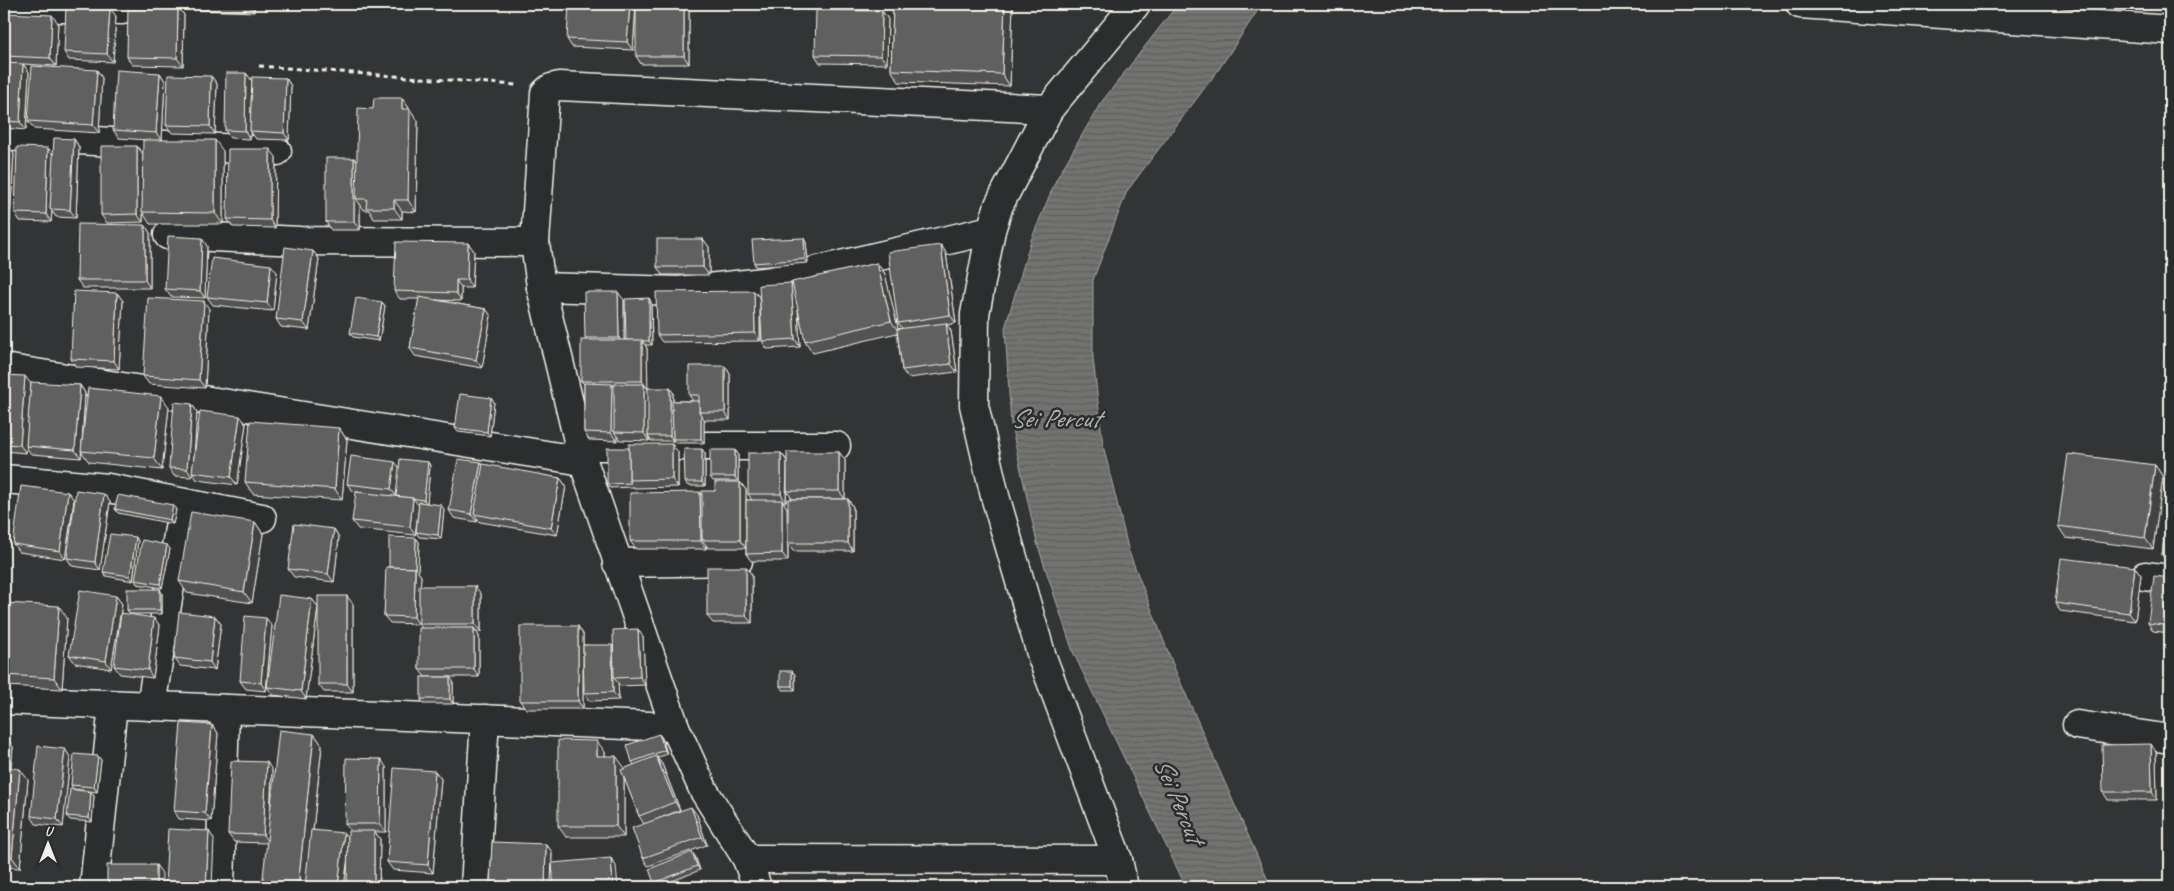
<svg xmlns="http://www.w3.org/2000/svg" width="2174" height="891" font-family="Caveat,sans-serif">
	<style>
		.water { fill: url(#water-rules); stroke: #a6a5a0 }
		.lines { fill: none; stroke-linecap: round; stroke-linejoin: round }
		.street-casing { stroke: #f4f1e8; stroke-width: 31 }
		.path { stroke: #f4f1e8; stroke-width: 3; stroke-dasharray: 5 4; stroke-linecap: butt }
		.street { stroke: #2a2d2e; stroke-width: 28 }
		.wall { fill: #525352; stroke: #f4f1e8 }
		.shaded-wall { fill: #424342; stroke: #f4f1e8 }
		.building { fill: #5f605f; stroke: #f4f1e8 }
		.labels { text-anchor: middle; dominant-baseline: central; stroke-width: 5; stroke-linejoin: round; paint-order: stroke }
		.water-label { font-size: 26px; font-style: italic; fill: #b3b2ac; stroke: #2a2d2e }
	</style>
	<defs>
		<pattern id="water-rules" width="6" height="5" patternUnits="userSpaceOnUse" patternTransform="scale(1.25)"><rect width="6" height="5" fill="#727370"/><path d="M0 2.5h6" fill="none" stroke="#5e5e5b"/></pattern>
	</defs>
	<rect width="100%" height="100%" fill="#323535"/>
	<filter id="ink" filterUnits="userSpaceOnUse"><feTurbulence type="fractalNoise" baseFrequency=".02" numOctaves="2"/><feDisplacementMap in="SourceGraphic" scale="10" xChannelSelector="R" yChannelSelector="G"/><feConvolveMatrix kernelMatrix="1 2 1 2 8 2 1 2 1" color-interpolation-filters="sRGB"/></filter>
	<g filter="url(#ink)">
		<!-- water -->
		<polygon class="water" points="1178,4 1262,4 1219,69 1127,191 1093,280 1093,358 1103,445 1129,552 1176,672 1271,887 1186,887 1073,652 1037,543 1011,425 1005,328 1031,240 1056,180 1100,104"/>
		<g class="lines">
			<defs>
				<g id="street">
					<polyline points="1800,4 2170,30"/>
					<polyline points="4,6 122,10"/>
					<polyline points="4,136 277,151"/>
					<polyline points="168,235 300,241 535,242"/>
					<polyline points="541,287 679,291 772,281 991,230"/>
					<polyline points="4,368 583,461"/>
					<polyline points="579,446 836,446"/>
					<polyline points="4,479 108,488 262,518"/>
					<polyline points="617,563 738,561"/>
					<polyline points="2145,576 2170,579"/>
					<polyline points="4,700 675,727"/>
					<polyline points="151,706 183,503"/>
					<polyline points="2077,725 2170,739"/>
					<polyline points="747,859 1118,860"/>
					<polyline points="94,887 113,705"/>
					<polyline points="220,887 225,709"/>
					<polyline points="475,887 485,719"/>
					<polyline points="757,887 747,859 704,791 675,727 583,461 541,287 535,242 545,93 551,88 559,86 1049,109"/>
					<polyline points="1124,887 1118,860 1042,657 995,496 974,405 975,314 991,230 999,205 1049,109 1136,4"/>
				</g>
			</defs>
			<!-- street casing -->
			<use href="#street" class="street-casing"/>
			<!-- path -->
			<polyline class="path" points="259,66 516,85"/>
			<!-- street -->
			<use href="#street" class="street"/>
		</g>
		<!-- wall -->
		<g class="wall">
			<polygon points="194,4 254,4 254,12 199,10"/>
			<polygon points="636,4 633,50 572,47 567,39"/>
			<polygon points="689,4 689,64 641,64 636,56"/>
			<polygon points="893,4 1013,4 1010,86 899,82 891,70"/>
			<polygon points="1992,4 2017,4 2017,5"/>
			<polygon points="178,7 184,15 183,66 132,65 127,57"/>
			<polygon points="882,11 888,19 887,64 820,63 815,55"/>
			<polygon points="4,13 58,23 56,66 23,64 29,72 26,130 4,128"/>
			<polygon points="116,16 113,62 69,60 64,52"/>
			<polygon points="97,70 102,78 99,133 34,129 28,121"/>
			<polygon points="160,73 165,81 162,140 223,151 223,224 150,224 143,213 143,222 107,223 101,215 143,154 146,140 119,138 113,130"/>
			<polygon points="246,73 252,81 286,78 291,86 289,140 256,139 251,132 250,139 230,138 225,130"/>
			<polygon points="211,76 217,84 215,134 172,133 166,125"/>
			<polygon points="402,98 418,121 416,212 402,211 402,219 374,219 369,210 364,210 360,204 360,230 331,230 326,222 357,163 373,109"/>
			<polygon points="74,139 79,147 76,218 56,217 52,211 51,222 20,221 15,213 48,148 53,155"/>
			<polygon points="4,146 9,146 14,154 10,221 4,220"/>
			<polygon points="276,157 275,228 233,227 227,219"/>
			<polygon points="145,225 150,233 150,288 83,288 77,280"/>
			<polygon points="703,239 709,247 709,275 662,275 657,267"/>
			<polygon points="806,242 808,263 756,267 754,263"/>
			<polygon points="468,243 474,251 472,288 461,288 461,301 436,300 486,309 491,316 482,368 415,356 410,348 419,299 400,299 394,291"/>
			<polygon points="941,245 946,253 956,323 947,325 951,331 957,372 908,378 902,370 897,333 813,353 805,341 798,311 800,347 767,349 762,341 760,302 760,341 662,342 657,335 754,291 760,298 791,283 877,263 885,274 898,329 902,328 898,323"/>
			<polygon points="207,246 205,298 171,297 165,289"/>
			<polygon points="313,251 319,259 309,330 281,327 276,319"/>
			<polygon points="277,272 273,311 213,305 207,297"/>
			<polygon points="117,293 123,301 119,369 76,367 71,359"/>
			<polygon points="649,298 651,302 652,345 645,345 647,348 647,389 648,390 673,392 673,401 693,401 689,395 725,366 730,374 730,420 705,420 704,419 704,443 675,443 673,440 673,441 651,441 649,438 649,441 620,440 617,436 617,441 589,440 584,432 584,384 581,381 586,340 585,338 624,300 624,340 626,340"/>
			<polygon points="382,302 385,306 379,341 353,337 350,333"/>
			<polygon points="209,309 205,388 149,384 143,376"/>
			<polygon points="4,375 30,384 80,385 85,393 81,458 31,454 26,447 26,453 4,451"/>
			<polygon points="494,402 490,436 458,432 455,428"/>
			<polygon points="192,404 197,412 194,452 246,424 237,485 197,480 193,473 192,477 174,476 169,468"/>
			<polygon points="169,407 162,470 89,462 81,451"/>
			<polygon points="339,428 347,440 342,500 253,494 245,482"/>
			<polygon points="735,450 738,454 738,481 713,481 710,477"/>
			<polygon points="678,452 678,487 634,488 633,486 633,487 610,488 607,484"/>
			<polygon points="839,452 845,460 845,499 792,499 787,491 787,479 786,502 783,502 787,508 848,499 853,507 853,551 793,551 788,544 788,561 751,561 746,554 746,548 708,548 706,545 706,549 636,549 630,541 700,492 702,495 715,491 740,482 746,490 746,500 752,500 748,494 781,453 787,460"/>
			<polygon points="705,453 705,486 688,486 685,482"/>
			<polygon points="428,462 430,466 427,503 444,509 441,539 419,537 416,532 417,523 415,535 358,529 352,521 362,493 353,491 347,484 399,468"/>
			<polygon points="2155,465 2163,477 2153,549 2066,538 2058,526"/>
			<polygon points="483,466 560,478 566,486 557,535 480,522 477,519 477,522 454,518 449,510"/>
			<polygon points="2170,491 2170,566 2162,555"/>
			<polygon points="68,492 74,500 65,559 19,552 13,544"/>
			<polygon points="104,494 110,502 100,570 72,566 67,558"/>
			<polygon points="173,505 176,510 173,524 118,513 115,509"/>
			<polygon points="255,522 263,534 252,603 187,593 179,581"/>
			<polygon points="334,529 339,537 334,582 294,577 288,569"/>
			<polygon points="416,538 419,542 418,572 421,576 420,586 481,594 481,632 476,632 479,636 479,677 425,677 419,669 422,628 419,624 390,623 384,616 389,567"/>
			<polygon points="138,541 133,581 106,576 103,572"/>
			<polygon points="170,549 162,588 137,584 135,580"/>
			<polygon points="2135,567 2141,575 2135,621 2060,611 2055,603"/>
			<polygon points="752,575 752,623 713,623 707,616"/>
			<polygon points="2170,578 2170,633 2153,631 2148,623"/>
			<polygon points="162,593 162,614 130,614 127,610"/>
			<polygon points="116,596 122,604 111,669 75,663 69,655"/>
			<polygon points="312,599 318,607 306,699 273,695 267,687"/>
			<polygon points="4,603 67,618 62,689 4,686"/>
			<polygon points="353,604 353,692 324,692 318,684"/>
			<polygon points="215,616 221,624 215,670 180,666 174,658"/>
			<polygon points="154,618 160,626 153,678 120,674 114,666"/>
			<polygon points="272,626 266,691 246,689 240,681"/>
			<polygon points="583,634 583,645 613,647 643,637 645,685 620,686 618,683 619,700 589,701 584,693 583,680 583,709 526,709 520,701"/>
			<polygon points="792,671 795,675 795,690 783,690 780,686"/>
			<polygon points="453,681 453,704 423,704 421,699"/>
			<polygon points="212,725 218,733 211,821 179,819 174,811"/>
			<polygon points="314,734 322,745 313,830 348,838 351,831 345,824 386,767 386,832 375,832 380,839 379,887 348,887 347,864 344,887 267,843 234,842 228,834 272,770 271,805"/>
			<polygon points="659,734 662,738 667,754 657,758 662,764 680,810 653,821 697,815 707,845 648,866 643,858 644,824 639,816 624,777 624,837 566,837 558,826 605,752 605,756 624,767 624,769 634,765 632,762"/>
			<polygon points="4,736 5,736 13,747 11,768 28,780 20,868 4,867"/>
			<polygon points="65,749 70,757 63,827 36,824 31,816"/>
			<polygon points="2156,752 2157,800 2108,800 2103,792"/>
			<polygon points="98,756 101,760 97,792 73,789 71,785"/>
			<polygon points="435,771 441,779 433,873 393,870 387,862"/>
			<polygon points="91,792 94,796 92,822 70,820 67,816"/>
			<polygon points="546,844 552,852 551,887 492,887 490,885"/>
			<polygon points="695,856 700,870 657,887 654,883"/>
		</g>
		<!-- shaded-wall -->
		<g class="shaded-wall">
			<polygon points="248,4 254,4 254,12"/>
			<polygon points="630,4 636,4 633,50 627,42"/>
			<polygon points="684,4 689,4 689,64 684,56"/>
			<polygon points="1005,4 1013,4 1010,86 1002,74"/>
			<polygon points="178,7 184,15 183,66 177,58"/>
			<polygon points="110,8 116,16 113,62 107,54"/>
			<polygon points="882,11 888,19 887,64 881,56"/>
			<polygon points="52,15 58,23 56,66 50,58"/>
			<polygon points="23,64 29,72 26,130 20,122"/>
			<polygon points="97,70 102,78 99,133 93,125"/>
			<polygon points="160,73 165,81 162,140 156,133"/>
			<polygon points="246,73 252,81 250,139 245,131"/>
			<polygon points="211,76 217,84 215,134 210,126"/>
			<polygon points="286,78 291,86 289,140 284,133"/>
			<polygon points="402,98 418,121 416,212 408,200 402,109"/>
			<polygon points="74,139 79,147 76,218 70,210"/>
			<polygon points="215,140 223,151 223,224 215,213"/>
			<polygon points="9,146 14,154 10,221 4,213"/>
			<polygon points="137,146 143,154 143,222 137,214"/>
			<polygon points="48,148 54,156 50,209 52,211 51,222 46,214"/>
			<polygon points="270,149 276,157 275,228 270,220"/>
			<polygon points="354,158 360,166 356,199 360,204 360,230 354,222"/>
			<polygon points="394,200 402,211 402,219 394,208"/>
			<polygon points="145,225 150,233 150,288 145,280"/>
			<polygon points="202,238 207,246 205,298 200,291"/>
			<polygon points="804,238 806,242 808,263 805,259"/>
			<polygon points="703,239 709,247 709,275 703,267"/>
			<polygon points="468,243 474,251 472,288 467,280"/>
			<polygon points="941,245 946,253 956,323 950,315"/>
			<polygon points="313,251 319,259 309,330 303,322"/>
			<polygon points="877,263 885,274 899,332 891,321"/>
			<polygon points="271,265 277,272 273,311 267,303"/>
			<polygon points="456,280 461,288 461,301 456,293"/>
			<polygon points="791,283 797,291 800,347 795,339"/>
			<polygon points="754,291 760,298 760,341 755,333"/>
			<polygon points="618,292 624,300 624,346 619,338"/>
			<polygon points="117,293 123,301 119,369 114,361"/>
			<polygon points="649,298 651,302 652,345 649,341"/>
			<polygon points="204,301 209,309 205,388 199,380"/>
			<polygon points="382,302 385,306 379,341 376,337"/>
			<polygon points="486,309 491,316 482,368 476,360"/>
			<polygon points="946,323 951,331 957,372 951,364"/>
			<polygon points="642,340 647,348 648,389 642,381"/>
			<polygon points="725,366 730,374 730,420 725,412"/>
			<polygon points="25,376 31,384 26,453 20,445"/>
			<polygon points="612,384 618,392 614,432 617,436 617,441 611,433"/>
			<polygon points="644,384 650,392 648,436 649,438 649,441 644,433"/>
			<polygon points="80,385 85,393 81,458 75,450"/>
			<polygon points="670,388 673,392 673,441 670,436"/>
			<polygon points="161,396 169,407 162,470 154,458"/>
			<polygon points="491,398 494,402 490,436 487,432"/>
			<polygon points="192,404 197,412 193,472 192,472 193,473 192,477 187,469"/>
			<polygon points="701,415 704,419 704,443 701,439"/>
			<polygon points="240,416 246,424 237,485 231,477"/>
			<polygon points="339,428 347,440 342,500 335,489"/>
			<polygon points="672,444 678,452 678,487 672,479"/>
			<polygon points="702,449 705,453 705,486 702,482"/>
			<polygon points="735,450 738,454 738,481 735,477"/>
			<polygon points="839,452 845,460 845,499 839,491"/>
			<polygon points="781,453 787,461 786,502 781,494"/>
			<polygon points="395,462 401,470 397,497 391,489"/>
			<polygon points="428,462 430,466 427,504 424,500"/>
			<polygon points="481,462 486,470 474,514 477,519 477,522 471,514"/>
			<polygon points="2155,465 2163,477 2153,549 2145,538"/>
			<polygon points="560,478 566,486 557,535 551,528"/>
			<polygon points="740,482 746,490 746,548 740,540"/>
			<polygon points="68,492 74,500 65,559 60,551"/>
			<polygon points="700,492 706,500 702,540 706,545 706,549 701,541"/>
			<polygon points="104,494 110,502 100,570 95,562"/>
			<polygon points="413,498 419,506 415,535 410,527"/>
			<polygon points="848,499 853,507 853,551 848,543"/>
			<polygon points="782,500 787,508 788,561 782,553"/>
			<polygon points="173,505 176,510 173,524 170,520"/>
			<polygon points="441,505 444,509 441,539 438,535"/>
			<polygon points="255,522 263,534 252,603 244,592"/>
			<polygon points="334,529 339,537 334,582 328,574"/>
			<polygon points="136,537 138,541 133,581 130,576"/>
			<polygon points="416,538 419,542 418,572 421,576 419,625 414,617"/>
			<polygon points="167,545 170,549 162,588 160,584"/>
			<polygon points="746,567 752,575 752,623 746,616"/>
			<polygon points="2135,567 2141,575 2135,621 2129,613"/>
			<polygon points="475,586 481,594 481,632 475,624"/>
			<polygon points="160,589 162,593 162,614 160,610"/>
			<polygon points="116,596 122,604 111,669 106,661"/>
			<polygon points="347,596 353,604 353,692 347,684"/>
			<polygon points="312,599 318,607 306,699 301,691"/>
			<polygon points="59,606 67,618 62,689 54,678"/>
			<polygon points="215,616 221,624 215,670 210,662"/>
			<polygon points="154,618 160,626 153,678 148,670"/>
			<polygon points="266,618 272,626 266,691 261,683"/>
			<polygon points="578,626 583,634 583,709 578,701"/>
			<polygon points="474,628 479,636 479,677 474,669"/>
			<polygon points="638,629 643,637 645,685 640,677"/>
			<polygon points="612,645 617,653 614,678 618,683 619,700 613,692"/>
			<polygon points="792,671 795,675 795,690 792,686"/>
			<polygon points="450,677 453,681 453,704 450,699"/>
			<polygon points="212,725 218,733 211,821 205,813"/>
			<polygon points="314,734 322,745 307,887 298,887"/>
			<polygon points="659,734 662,738 667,754 665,750"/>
			<polygon points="5,736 13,747 10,778 4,770 4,746"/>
			<polygon points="597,741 605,752 605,767 597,756"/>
			<polygon points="2151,744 2156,752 2157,800 2152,792"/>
			<polygon points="65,749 70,757 63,827 57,819"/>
			<polygon points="98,756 101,760 97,792 94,787"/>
			<polygon points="616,756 624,767 624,837 616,826"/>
			<polygon points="656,756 662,764 680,810 675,802"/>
			<polygon points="381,759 386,767 386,832 380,824"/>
			<polygon points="267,762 272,770 269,843 263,835"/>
			<polygon points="20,769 28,780 20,868 12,857"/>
			<polygon points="435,771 441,779 433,873 428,865"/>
			<polygon points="91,792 94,796 92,822 89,818"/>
			<polygon points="691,807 697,815 707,845 702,837"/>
			<polygon points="209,831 214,839 212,887 206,887"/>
			<polygon points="374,831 380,839 379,887 374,887"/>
			<polygon points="344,833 350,841 344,887 338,887"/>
			<polygon points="546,844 552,852 551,887 546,887 545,886"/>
			<polygon points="692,852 695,856 700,870 697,866"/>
			<polygon points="611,858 616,866 618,887 613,887"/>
			<polygon points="156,865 162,873 162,887 156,887"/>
		</g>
		<!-- building -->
		<g class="building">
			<polygon points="569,4 630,4 627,42 567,39"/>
			<rect x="636" y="4" width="48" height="52"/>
			<polygon points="893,4 1005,4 1002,74 891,70"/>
			<polygon points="66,6 110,8 107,54 64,52"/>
			<polygon points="128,6 178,7 177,58 127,57"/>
			<polygon points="816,10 882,11 881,56 815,55"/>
			<polygon points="4,13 52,15 50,58 4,56"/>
			<polygon points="4,63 23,64 20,122 4,121"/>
			<polygon points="32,66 97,70 93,125 28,121"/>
			<polygon points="116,70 160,73 156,133 113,130"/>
			<polygon points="226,73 246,73 245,131 225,130"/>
			<polygon points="168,75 211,76 210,126 166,125"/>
			<polygon points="252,77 286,78 284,133 250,131"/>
			<polygon points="374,98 402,98 402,109 410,109 408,200 394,200 394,208 366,208 367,199 356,199 358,108 373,109"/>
			<polygon points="54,138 74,139 70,210 50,209"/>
			<polygon points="143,140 215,140 215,213 142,212"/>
			<polygon points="4,146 9,146 4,213"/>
			<polygon points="101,146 137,146 137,214 101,215"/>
			<polygon points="17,147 48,148 46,214 15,213"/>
			<polygon points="228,149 270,149 270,220 227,219"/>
			<rect x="326" y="158" width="28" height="64"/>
			<polygon points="78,224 145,225 145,280 77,280"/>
			<polygon points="168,236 202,238 200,291 165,289"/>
			<polygon points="804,238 805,259 754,263 752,240"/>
			<rect x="657" y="239" width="46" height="28"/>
			<polygon points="396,242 468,243 467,280 456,280 456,293 394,291"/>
			<polygon points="941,245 950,315 898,323 888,252"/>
			<polygon points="285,247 313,251 303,322 276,319"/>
			<polygon points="212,258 271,265 267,303 207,297"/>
			<polygon points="877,263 891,321 805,341 792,282"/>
			<polygon points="791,283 795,339 762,341 759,285"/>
			<polygon points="74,291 117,293 114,361 71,359"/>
			<polygon points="754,291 755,333 657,335 656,292"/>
			<polygon points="584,292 618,292 619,338 585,338"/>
			<polygon points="419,297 486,309 476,360 410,348"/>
			<polygon points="148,298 204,301 199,380 143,376"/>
			<polygon points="356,298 382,302 376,337 350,333"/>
			<polygon points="649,298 649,341 626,340 625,299"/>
			<polygon points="946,323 951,364 902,370 897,329"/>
			<rect x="581" y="340" width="61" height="41"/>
			<polygon points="689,366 725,366 725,412 699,412 699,395 689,395"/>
			<polygon points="4,375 25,376 20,445 4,444"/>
			<polygon points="31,382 80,385 75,450 26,446"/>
			<polygon points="584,383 612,384 611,433 584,432"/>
			<polygon points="614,384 644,384 644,433 614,432"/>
			<polygon points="88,388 161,396 154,458 81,451"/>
			<rect x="648" y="388" width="22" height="48"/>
			<polygon points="460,394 491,398 487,432 455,428"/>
			<polygon points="672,401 699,401 699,412 701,415 701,439 673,439"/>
			<polygon points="174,402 192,404 187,469 169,468"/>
			<polygon points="200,411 240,416 231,477 192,472"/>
			<polygon points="250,421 339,428 335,489 245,482"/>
			<polygon points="629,444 672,444 672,479 629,480"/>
			<polygon points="607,448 629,448 629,480 631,483 607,484"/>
			<polygon points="684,449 702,449 702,482 685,482"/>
			<rect x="710" y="450" width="25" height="27"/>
			<rect x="787" y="452" width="52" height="39"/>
			<rect x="748" y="453" width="33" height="41"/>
			<polygon points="2068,454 2155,465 2145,538 2058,526"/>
			<polygon points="351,456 395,462 391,489 347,484"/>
			<polygon points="400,459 428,462 424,500 396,496"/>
			<polygon points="458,459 481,462 471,514 449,510"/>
			<polygon points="483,464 560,478 551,528 474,514"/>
			<polygon points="715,482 740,482 740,540 702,540 702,491 715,491"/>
			<polygon points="21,486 68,492 60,551 13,544"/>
			<polygon points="76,490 104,494 95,562 67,558"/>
			<polygon points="2170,491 2170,556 2162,555"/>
			<polygon points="356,492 413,498 410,527 352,521"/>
			<polygon points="700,492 701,541 630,541 630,493"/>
			<polygon points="118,495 173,505 170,520 115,509"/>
			<rect x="788" y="499" width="60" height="44"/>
			<polygon points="746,500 782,500 782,553 746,554"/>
			<polygon points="419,502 441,505 438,535 416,532"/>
			<polygon points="191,512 255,522 244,592 179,581"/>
			<polygon points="294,524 334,529 328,574 288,569"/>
			<polygon points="110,534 136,537 130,576 103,572"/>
			<polygon points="389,537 416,538 415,570 415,568 389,567"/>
			<polygon points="142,540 167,545 160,584 135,580"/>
			<polygon points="2061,558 2135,567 2129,613 2055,603"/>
			<polygon points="386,567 415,568 414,617 384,616"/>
			<rect x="707" y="567" width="39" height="49"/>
			<polygon points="2154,576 2170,578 2170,626 2148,623"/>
			<rect x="419" y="586" width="56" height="38"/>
			<rect x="127" y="589" width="33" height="21"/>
			<polygon points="80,590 116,596 106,661 69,655"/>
			<polygon points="279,595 312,599 301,691 267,687"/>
			<rect x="318" y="596" width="29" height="88"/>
			<polygon points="4,603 59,606 54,678 4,675"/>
			<polygon points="179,612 215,616 210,662 174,658"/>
			<polygon points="121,613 154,618 148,670 114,666"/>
			<polygon points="245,616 266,618 261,683 240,681"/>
			<rect x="520" y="626" width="58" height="75"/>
			<rect x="419" y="628" width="55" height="41"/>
			<polygon points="638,629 640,677 614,678 613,630"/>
			<polygon points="583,645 612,645 613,692 584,693"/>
			<rect x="780" y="671" width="12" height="15"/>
			<rect x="421" y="677" width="29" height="22"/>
			<polygon points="181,723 212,725 205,813 174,811"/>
			<polygon points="279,730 314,734 298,887 262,887"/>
			<polygon points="659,734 665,750 632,762 627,745"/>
			<polygon points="558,740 597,741 597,756 616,756 616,826 558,826"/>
			<polygon points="2151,744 2152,792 2103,792 2102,745"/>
			<polygon points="38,746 65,749 57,819 31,816"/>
			<polygon points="74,754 98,756 94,787 71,785"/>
			<polygon points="656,756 675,802 639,816 621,770"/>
			<polygon points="346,758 381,759 380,824 345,824"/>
			<polygon points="231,761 267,762 263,835 228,834"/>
			<polygon points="4,767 20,769 12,857 4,856"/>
			<polygon points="394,768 435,771 428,865 387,862"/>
			<polygon points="70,789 91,792 89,818 67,816"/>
			<polygon points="691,807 702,837 643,858 632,828"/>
			<polygon points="168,829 209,831 206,887 165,887"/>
			<polygon points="311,830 344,833 338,887 305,887"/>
			<polygon points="348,831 374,831 374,886 347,886"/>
			<polygon points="492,842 546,844 545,886 490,885"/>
			<polygon points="692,852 697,866 654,883 649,869"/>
			<polygon points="611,858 613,887 554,887 552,863"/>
			<rect x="107" y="865" width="49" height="22"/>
			<polygon points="652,884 653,887 642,887"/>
		</g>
	</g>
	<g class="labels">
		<!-- water labels -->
		<g class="water-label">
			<text x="1055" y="418">Sei Percut</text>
			<text transform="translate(1179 800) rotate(67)">Sei Percut</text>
		</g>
	</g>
	<!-- margin -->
	<rect width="2174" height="891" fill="none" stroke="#2a2d2e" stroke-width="20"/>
	<rect x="10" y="10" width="2154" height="871" fill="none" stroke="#f4f1e8" stroke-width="2" filter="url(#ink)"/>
	<!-- north arrow -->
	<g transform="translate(48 844)" stroke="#2a2d2e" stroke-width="4" paint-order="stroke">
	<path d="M0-4L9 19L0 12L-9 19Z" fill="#f4f1e8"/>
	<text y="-8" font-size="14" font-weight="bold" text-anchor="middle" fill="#f4f1e8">U</text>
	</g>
</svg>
